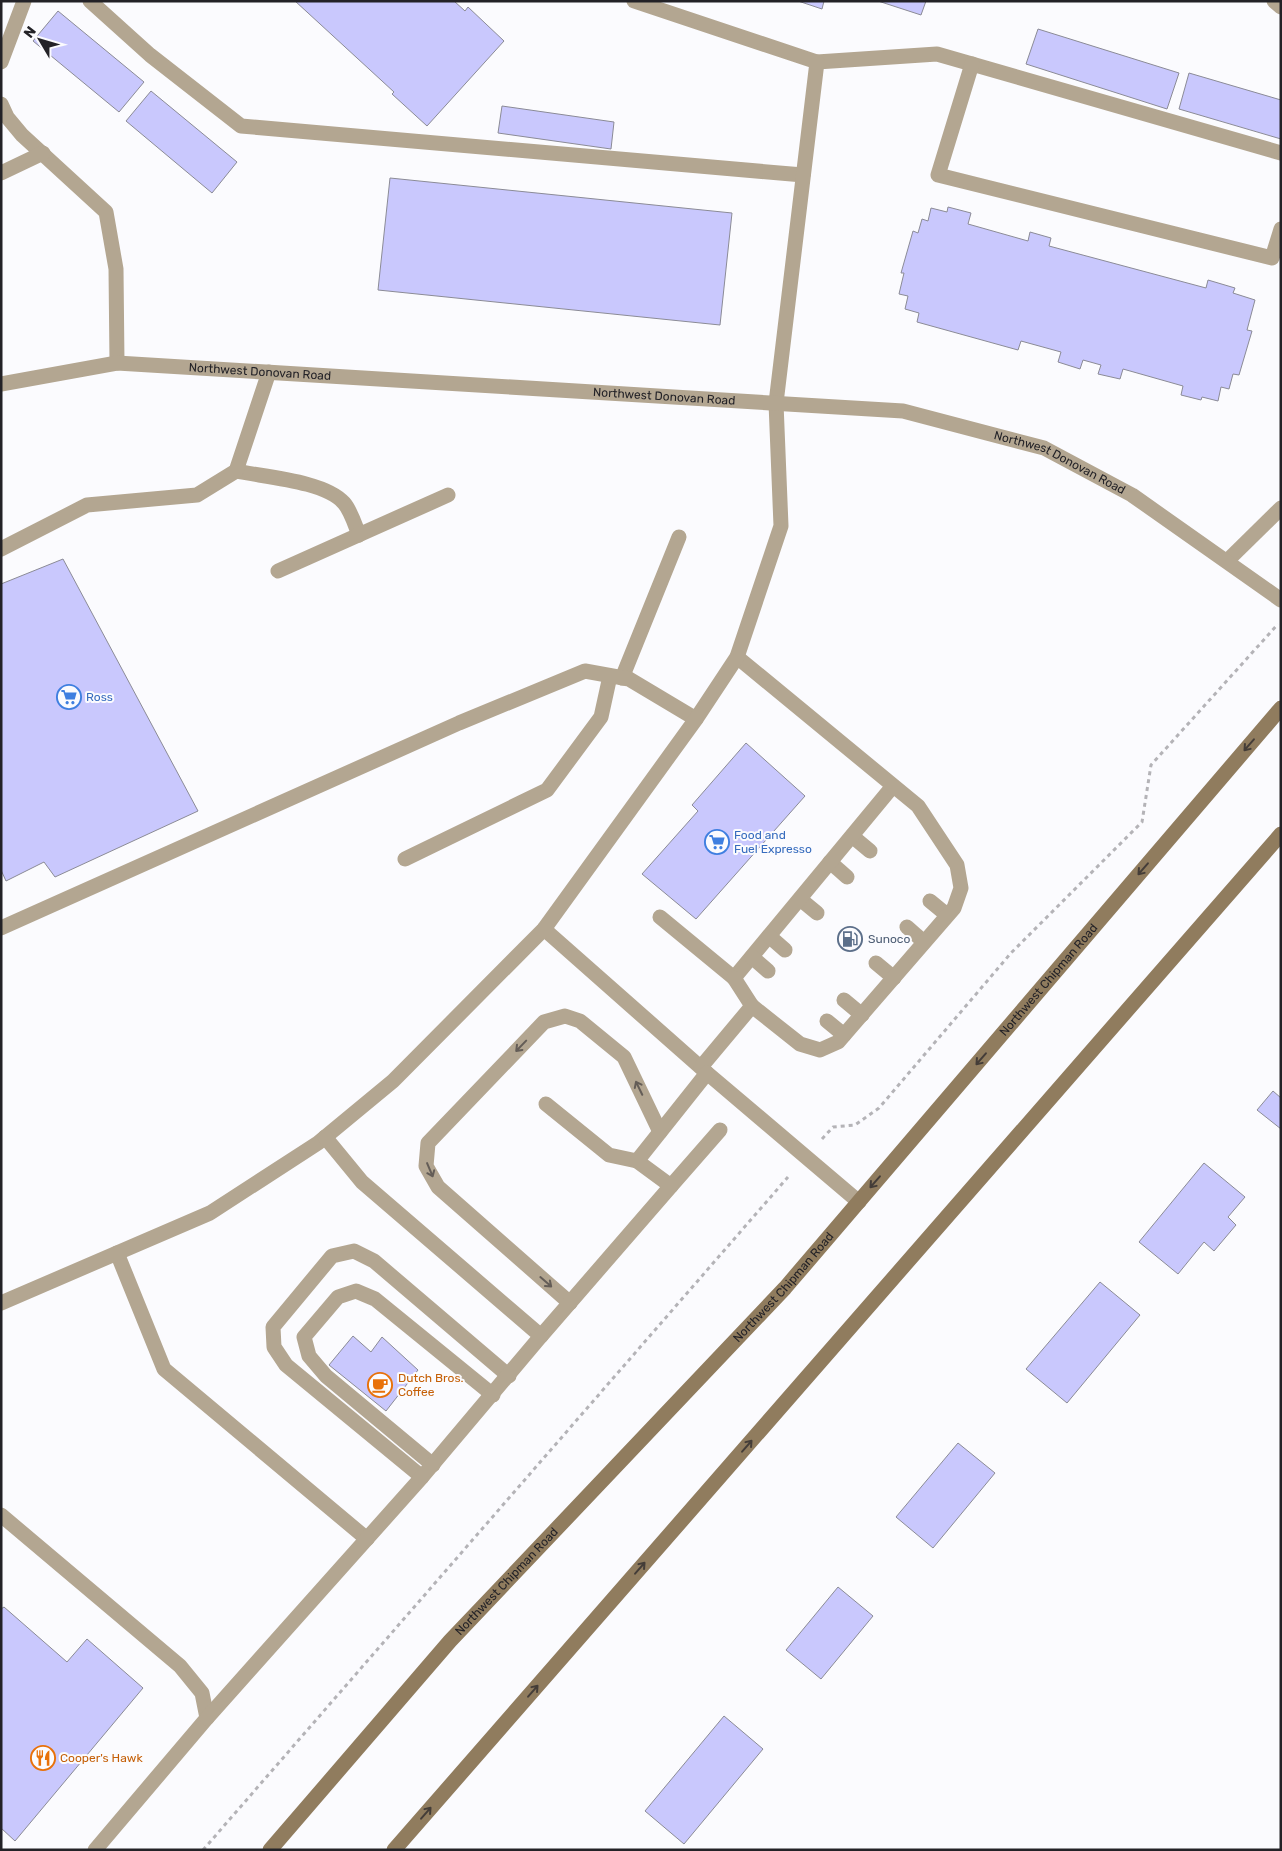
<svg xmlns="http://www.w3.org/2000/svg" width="1282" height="1851" font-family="Rubik,sans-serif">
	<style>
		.building { fill: #c9c8fd; stroke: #8b8b96 }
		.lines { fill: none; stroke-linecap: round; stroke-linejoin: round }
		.path { stroke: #b4b3b7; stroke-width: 3; stroke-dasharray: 4 4; stroke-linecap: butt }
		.lane { stroke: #b3a691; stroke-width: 15 }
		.street { stroke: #b3a691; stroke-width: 15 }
		.secondary { stroke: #907c5e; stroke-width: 15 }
		.oneway { stroke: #443d38 }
		.oneway2 { stroke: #645d57 }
		.labels { text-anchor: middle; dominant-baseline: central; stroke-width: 4; stroke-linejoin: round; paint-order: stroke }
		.street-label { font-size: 12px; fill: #232227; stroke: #fbfbfe }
		.shop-label { font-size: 12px; fill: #366cbe; stroke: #fbfbfe; text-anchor: start }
		.service-label { font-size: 12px; fill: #4e5e75; stroke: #fbfbfe; text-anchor: start }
		.food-label { font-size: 12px; fill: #c56008; stroke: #fbfbfe; text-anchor: start }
	</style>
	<rect width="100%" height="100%" fill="#fbfbfe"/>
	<!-- building -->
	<g class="building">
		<polygon points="295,1 454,1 465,11 468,7 504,41 427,126 392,94 394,92"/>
		<polygon points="798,1 824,1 822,9"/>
		<polygon points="878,1 926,1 921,15"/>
		<polygon points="58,11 144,82 119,112 33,41"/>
		<polygon points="1038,29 1179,73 1167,109 1026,64"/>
		<polygon points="1189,73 1281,100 1281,139 1179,109"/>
		<polygon points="151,91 237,162 212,193 126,121"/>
		<polygon points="502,106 614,122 611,149 498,133"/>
		<polygon points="390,178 732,213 720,325 378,290"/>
		<polygon points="948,207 971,213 968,224 1028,241 1030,232 1051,238 1049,246 1206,288 1208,280 1235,288 1233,293 1255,300 1247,330 1252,331 1239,375 1233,374 1229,389 1221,387 1218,401 1202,397 1201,400 1181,395 1183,386 1123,369 1120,379 1098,374 1101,365 1083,360 1080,369 1058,362 1061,352 1021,341 1018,350 917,322 919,313 905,309 908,296 899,294 904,273 901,273 913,231 918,233 922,219 928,221 931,208 947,212"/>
		<polygon points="63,559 198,811 55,877 44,862 6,881 1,870 1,584"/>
		<polygon points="746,743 805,796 696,919 642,874 698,811 692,805"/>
		<polygon points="1273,1091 1281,1098 1281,1129 1257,1110"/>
		<polygon points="1204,1163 1245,1197 1228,1217 1236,1225 1214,1251 1204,1242 1178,1274 1139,1242"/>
		<polygon points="1100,1282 1140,1315 1067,1403 1026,1369"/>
		<polygon points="353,1336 371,1352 382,1337 418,1370 386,1411 329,1365"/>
		<polygon points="958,1443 995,1473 933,1548 896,1517"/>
		<polygon points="838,1587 873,1616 821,1679 786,1650"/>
		<polygon points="4,1607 67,1662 87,1639 143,1688 15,1841 1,1828 1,1609"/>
		<polygon points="724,1716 763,1749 684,1844 645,1811"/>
	</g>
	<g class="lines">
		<!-- path -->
		<g class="path">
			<polyline points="822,1139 833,1127 855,1125 879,1108 1011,953 1142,822 1151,765 1278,624"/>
			<polyline points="203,1850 788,1177"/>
		</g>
		<!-- lane -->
		<g class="lane">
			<polyline points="90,1 150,55 241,126 803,175"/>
			<polyline points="1274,1 1281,7"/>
			<polyline points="1,62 24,1"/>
			<polyline points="817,62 937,54 1281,153"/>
			<polyline points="972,64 938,175 1272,258 1281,229"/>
			<polyline points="1,104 7,117 22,135 106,212 116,269 117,363"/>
			<polyline points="1,173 43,153"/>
			<path d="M236,471C264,477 325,481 344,503C351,511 355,525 359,535"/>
			<polyline points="1,549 87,505 197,495 236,471 269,372"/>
			<polyline points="1227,561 1281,508"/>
			<polyline points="278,571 448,495"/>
			<polyline points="622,678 679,537"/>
			<polyline points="852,836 870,851"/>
			<polyline points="405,859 547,790 601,717 610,676"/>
			<polyline points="830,862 847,877"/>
			<polyline points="800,899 817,913"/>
			<polyline points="930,901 947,915"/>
			<polyline points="660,917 734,978 893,786"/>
			<polyline points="907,927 924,942"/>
			<polyline points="1,928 459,723 585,671 629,679 696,719"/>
			<polyline points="544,929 707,1073 859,1202"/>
			<polyline points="769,936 785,950"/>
			<polyline points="752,957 768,971"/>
			<polyline points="876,963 894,978"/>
			<polyline points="734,978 752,1006"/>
			<polyline points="844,1000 862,1015"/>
			<polyline points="827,1021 844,1035"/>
			<polyline points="701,1067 752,1006 800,1044 820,1050 838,1042 954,908 961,888 957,865 918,806 737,657"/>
			<polyline points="546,1104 609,1155 637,1161"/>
			<polyline points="671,1186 720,1130"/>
			<polyline points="117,1253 164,1369 367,1539"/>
			<polyline points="1,1303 210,1213 318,1143 393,1081 544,929 696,719 737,657 781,526 776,403 817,62 634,1"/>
			<polyline points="570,1303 438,1187 426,1166 428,1143 544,1022 565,1016 580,1021 624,1057 660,1132"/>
			<polyline points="541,1336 671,1186 637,1161 707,1073"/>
			<polyline points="433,1465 326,1376 309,1356 304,1337 338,1297 356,1291 375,1299 493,1395"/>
			<polyline points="422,1477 286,1365 274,1347 273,1327 332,1256 354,1251 374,1261 509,1376"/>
			<polyline points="1,1515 180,1666 202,1693 207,1718 95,1850"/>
			<polyline points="207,1718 422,1477 541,1336 362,1182 325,1137"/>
		</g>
		<!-- street -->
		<path class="street" id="s1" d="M1,384L117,363L903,411L1044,448L1132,495L1281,600"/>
		<!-- secondary -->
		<g class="secondary">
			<path id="s2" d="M270,1850L450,1641L785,1288L1281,708"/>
			<polyline points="394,1850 1281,834"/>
		</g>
	</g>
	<!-- one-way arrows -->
	<defs><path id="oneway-shaft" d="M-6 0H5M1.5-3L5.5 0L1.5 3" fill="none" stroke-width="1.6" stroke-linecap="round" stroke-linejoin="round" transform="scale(1.25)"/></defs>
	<g class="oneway">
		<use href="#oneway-shaft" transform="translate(1249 745) rotate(131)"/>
		<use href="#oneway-shaft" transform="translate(1143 869) rotate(131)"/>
		<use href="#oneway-shaft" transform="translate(981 1059) rotate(131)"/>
		<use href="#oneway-shaft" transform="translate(875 1182) rotate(131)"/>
		<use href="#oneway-shaft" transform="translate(747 1446) rotate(-49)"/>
		<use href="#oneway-shaft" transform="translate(640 1568) rotate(-49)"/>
		<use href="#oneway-shaft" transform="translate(533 1691) rotate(-49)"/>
		<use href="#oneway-shaft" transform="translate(426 1813) rotate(-49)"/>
	</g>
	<g class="oneway2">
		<use href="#oneway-shaft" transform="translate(521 1046) rotate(134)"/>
		<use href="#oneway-shaft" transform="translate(639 1088) rotate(-116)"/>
		<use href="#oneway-shaft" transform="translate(430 1170) rotate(67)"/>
		<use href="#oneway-shaft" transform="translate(546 1282) rotate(41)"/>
	</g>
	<!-- icons -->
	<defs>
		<symbol id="supermarket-ring" viewBox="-11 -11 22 22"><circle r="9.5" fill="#fbfbfe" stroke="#3f7fe0" stroke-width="1.5"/><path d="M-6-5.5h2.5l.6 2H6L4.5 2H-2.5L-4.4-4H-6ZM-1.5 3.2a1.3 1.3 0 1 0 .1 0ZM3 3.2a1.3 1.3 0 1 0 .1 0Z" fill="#3f7fe0"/></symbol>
		<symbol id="fuel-ring" viewBox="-11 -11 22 22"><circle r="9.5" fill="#fbfbfe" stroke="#5c6f8a" stroke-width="1.5"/><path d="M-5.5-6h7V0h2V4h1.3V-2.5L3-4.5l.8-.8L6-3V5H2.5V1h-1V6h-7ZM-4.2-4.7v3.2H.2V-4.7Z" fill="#5c6f8a"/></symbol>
		<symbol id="cafe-ring" viewBox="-11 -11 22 22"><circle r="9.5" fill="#fbfbfe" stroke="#e8710a" stroke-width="1.5"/><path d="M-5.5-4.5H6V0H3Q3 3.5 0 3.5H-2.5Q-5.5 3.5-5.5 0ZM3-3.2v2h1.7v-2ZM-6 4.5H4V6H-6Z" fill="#e8710a"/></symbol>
		<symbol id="restaurant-ring" viewBox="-11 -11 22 22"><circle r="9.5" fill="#fbfbfe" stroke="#e8710a" stroke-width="1.5"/><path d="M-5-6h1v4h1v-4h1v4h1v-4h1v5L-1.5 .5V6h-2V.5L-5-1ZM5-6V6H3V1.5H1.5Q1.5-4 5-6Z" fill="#e8710a"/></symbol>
	</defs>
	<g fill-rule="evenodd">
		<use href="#supermarket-ring" x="55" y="683" width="28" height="28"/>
		<use href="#supermarket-ring" x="703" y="828" width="28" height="28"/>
		<use href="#fuel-ring" x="836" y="925" width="28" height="28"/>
		<use href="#cafe-ring" x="366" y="1371" width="28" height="28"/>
		<use href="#restaurant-ring" x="29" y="1744" width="28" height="28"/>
	</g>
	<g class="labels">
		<!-- street labels -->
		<g class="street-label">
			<text stroke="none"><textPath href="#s1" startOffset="261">Northwest Donovan Road</textPath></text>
			<text stroke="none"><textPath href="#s1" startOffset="666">Northwest Donovan Road</textPath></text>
			<text stroke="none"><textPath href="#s1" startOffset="1071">Northwest Donovan Road</textPath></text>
			<text stroke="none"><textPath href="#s2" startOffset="1168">Northwest Chipman Road</textPath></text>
			<text stroke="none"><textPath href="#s2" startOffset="762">Northwest Chipman Road</textPath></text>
			<text stroke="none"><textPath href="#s2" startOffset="358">Northwest Chipman Road</textPath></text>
		</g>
		<!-- shop labels -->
		<g class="shop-label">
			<text x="86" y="697">Ross</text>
			<text x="734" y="835">Food and<tspan x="734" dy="14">Fuel Expresso</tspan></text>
		</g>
		<!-- service labels -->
		<g class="service-label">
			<text x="868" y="939">Sunoco</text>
		</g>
		<!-- food labels -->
		<g class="food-label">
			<text x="398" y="1378">Dutch Bros.<tspan x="398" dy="14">Coffee</tspan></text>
			<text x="60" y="1758">Cooper's Hawk</text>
		</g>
	</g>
	<!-- border -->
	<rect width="1282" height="1851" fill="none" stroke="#232227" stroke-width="5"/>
	<!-- north arrow -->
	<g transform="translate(40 40) rotate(308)" stroke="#fbfbfe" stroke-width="4" paint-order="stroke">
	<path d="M0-4L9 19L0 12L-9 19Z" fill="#232227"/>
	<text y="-8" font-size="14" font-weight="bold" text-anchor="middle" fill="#232227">N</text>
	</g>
</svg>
